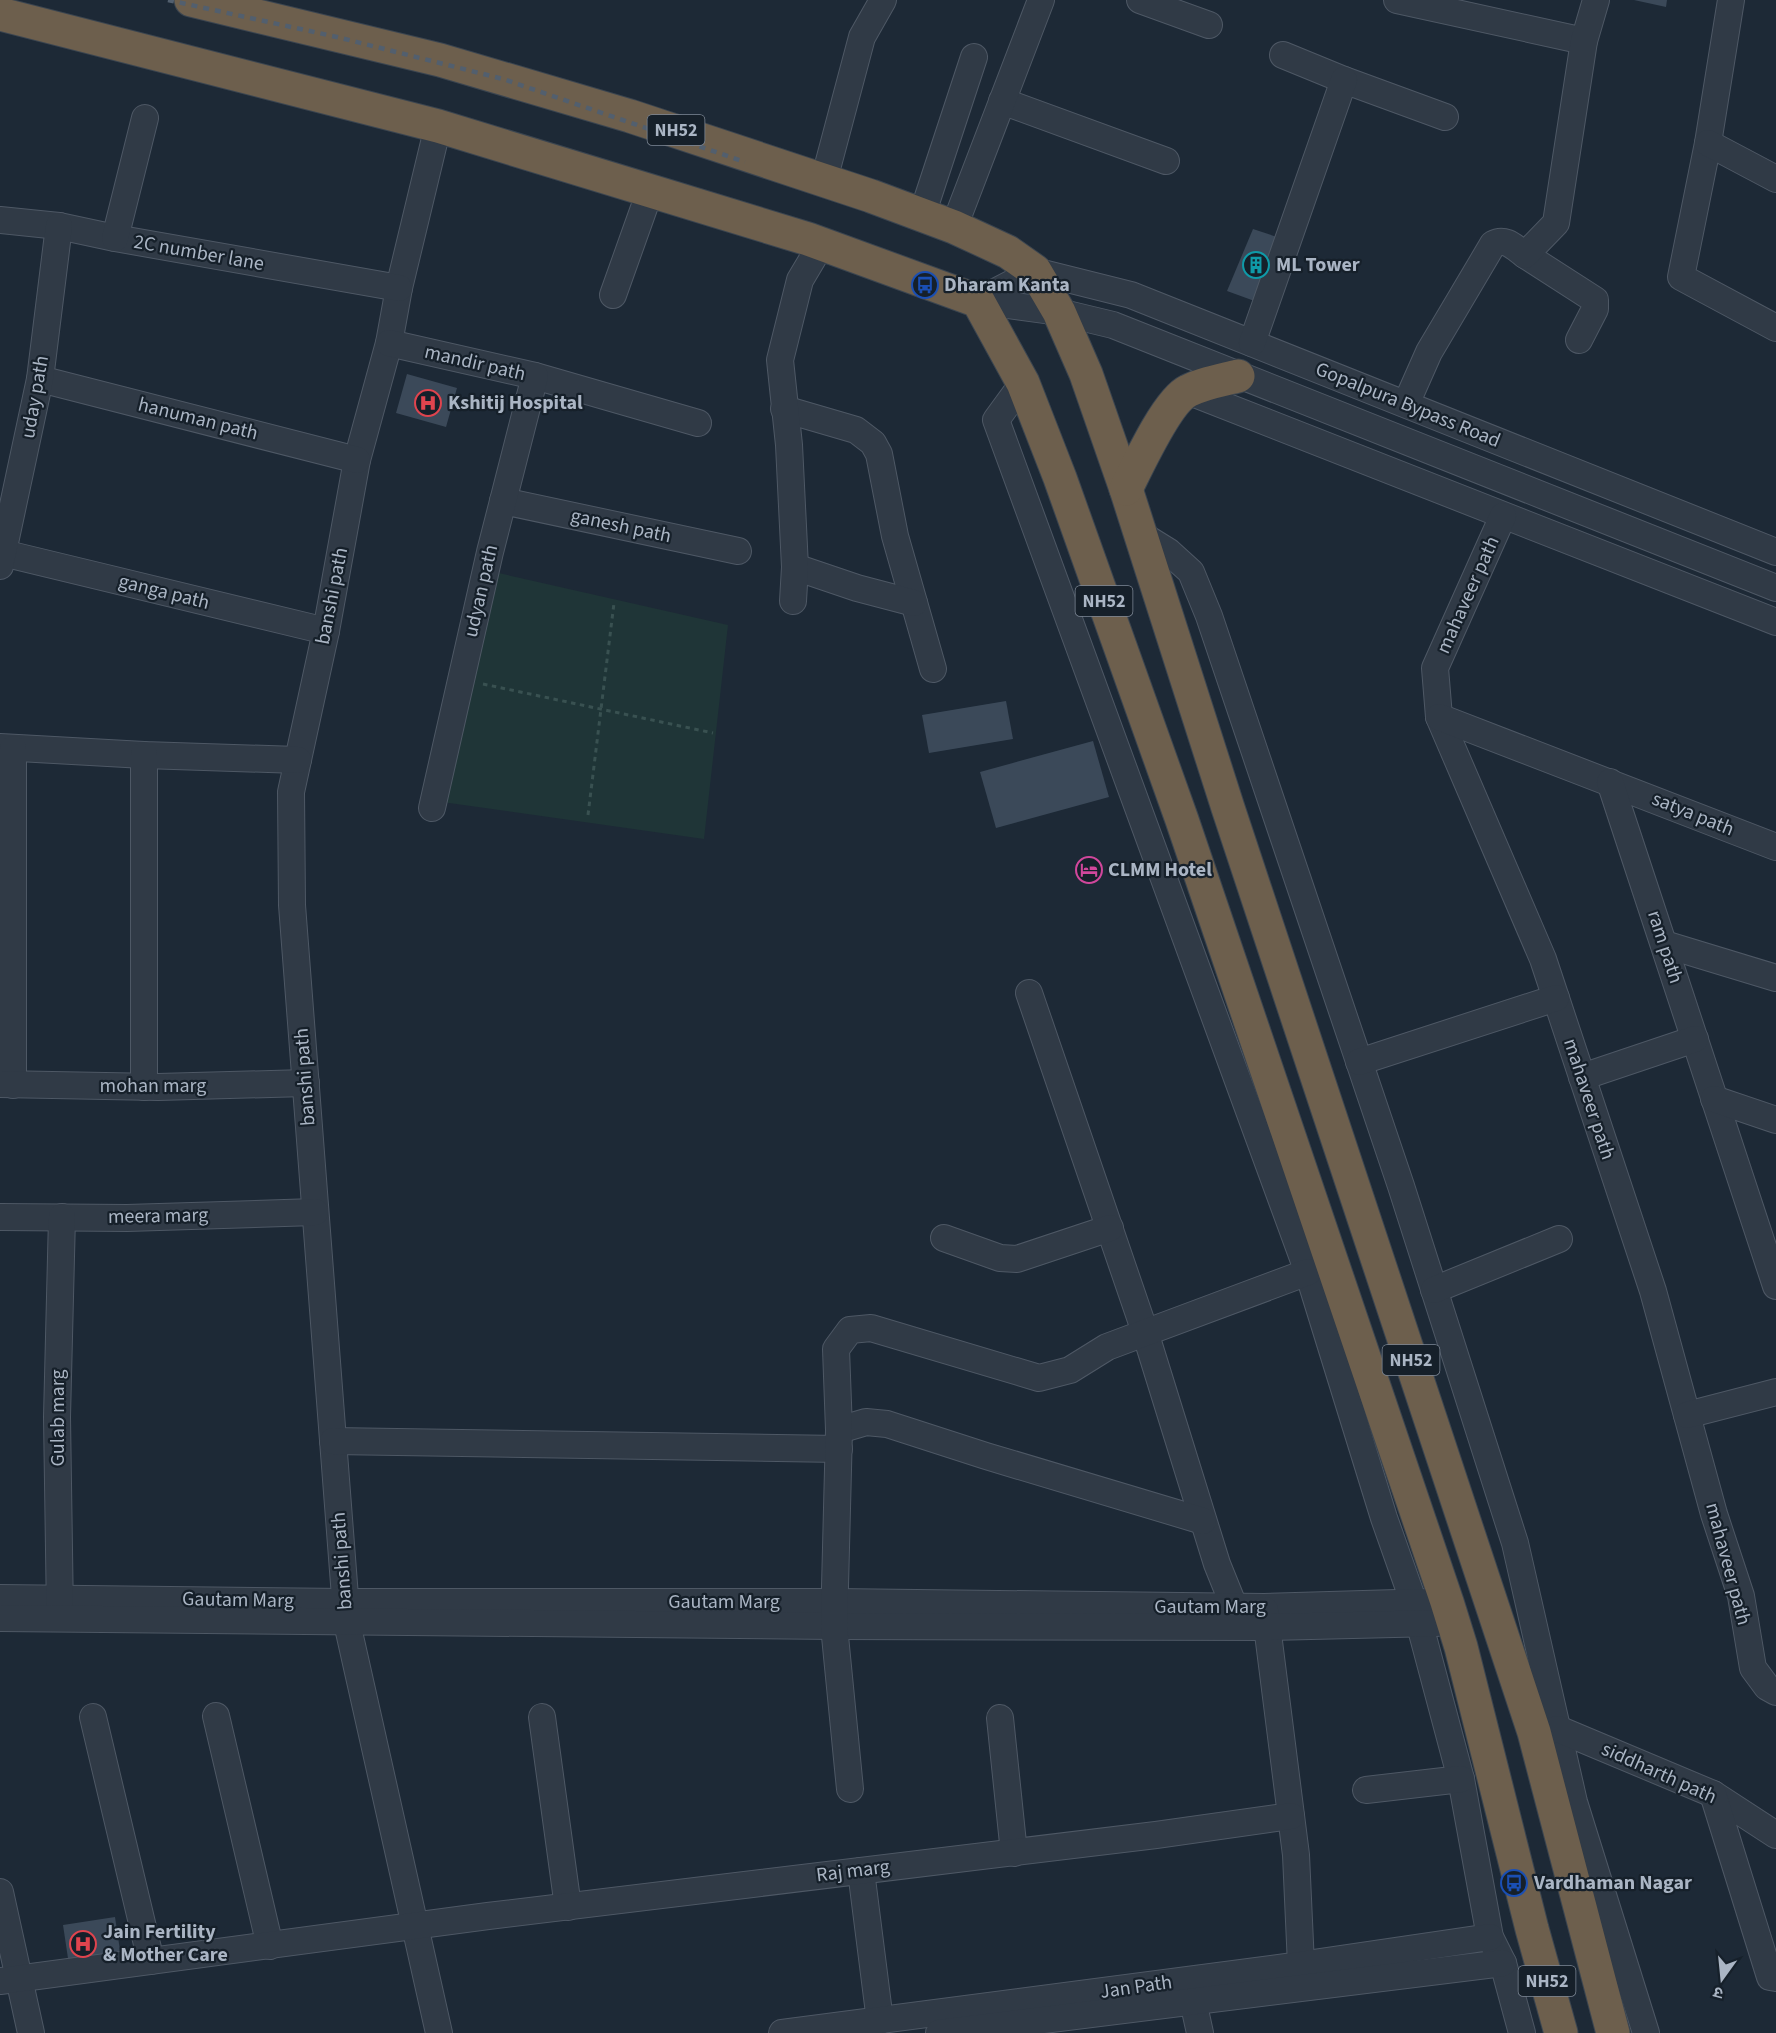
<svg xmlns="http://www.w3.org/2000/svg" width="1776" height="2033" font-family="'Source Sans 3','Noto Sans Devanagari',sans-serif">
	<style>
		.green { fill: #1f3537 }
		.building { fill: #3b4959 }
		.lines { fill: none; stroke-linecap: round; stroke-linejoin: round }
		.minor-casing { stroke: #4e5865; stroke-width: 28 }
		.highway-casing { stroke: #3b4550; stroke-width: 35 }
		.path { stroke: #395151; stroke-width: 3; stroke-dasharray: 4.5 4.5; stroke-linecap: butt }
		.minor { stroke: #303a46; stroke-width: 26 }
		.highway { stroke: #6d5f4d; stroke-width: 33 }
		.rail { stroke: #525f6e; stroke-width: 4.5; stroke-dasharray: 6 6; stroke-linecap: butt }
		.labels { text-anchor: middle; dominant-baseline: central; stroke-width: 4.5; stroke-linejoin: round; paint-order: stroke }
		.shield { fill: #16202a; stroke: #7e8896; stroke-width: 1.5 }
		.shield-label { font-size: 18px; font-weight: bold; fill: #aab5c4 }
		.street-label { font-size: 20px; fill: #aab5c4; stroke: #16202a }
		.poi-label { font-size: 20px; font-weight: bold; fill: #aab5c4; stroke: #16202a; text-anchor: start }
	</style>
	<rect width="100%" height="100%" fill="#1d2936"/>
	<!-- green -->
	<polygon class="green" points="494,572 728,625 704,839 442,802"/>
	<!-- building -->
	<g class="building">
		<polygon points="1634,0 1667,0 1666,7"/>
		<polygon points="1253,229 1283,239 1260,303 1227,291"/>
		<polygon points="407,374 457,388 446,427 396,413"/>
		<polygon points="1006,701 1013,739 929,753 922,715"/>
		<polygon points="1093,741 1109,797 996,828 980,772"/>
		<polygon points="115,1917 121,1957 69,1965 63,1925"/>
	</g>
	<g class="lines">
		<defs>
			<g id="minor">
				<polyline points="1140,0 1209,25"/>
				<polyline points="1397,0 1584,41"/>
				<polyline points="1731,0 1708,143 1681,277 1776,328"/>
				<polyline points="1283,55 1344,80 1445,117"/>
				<polyline points="1002,101 1166,161"/>
				<polyline points="438,126 399,288 389,343 357,460 326,631 291,792 292,905 347,1623 439,2033"/>
				<polyline points="1708,143 1776,179"/>
				<polyline points="824,180 862,37 883,0"/>
				<polyline points="922,215 974,57"/>
				<polyline points="0,220 59,226 115,238 399,288"/>
				<polyline points="954,227 1041,0"/>
				<polyline points="115,238 145,118"/>
				<polyline points="1525,255 1595,300 1595,309 1579,340"/>
				<polyline points="613,295 650,191"/>
				<polyline points="978,301 1035,271 1131,295 1776,552"/>
				<polyline points="978,301 1059,312 1113,325 1776,588"/>
				<polyline points="389,343 535,376 698,423"/>
				<polyline points="1252,343 1344,80"/>
				<polyline points="40,379 357,460"/>
				<polyline points="1023,383 996,420 1308,1272 1384,1518 1414,1603 1461,1779 1490,1937 1503,1963 1522,2033"/>
				<polyline points="1187,391 1776,622"/>
				<path d="M1406,404L1429,352L1493,244C1506,237 1515,248 1525,255L1556,223L1584,41L1596,0"/>
				<polyline points="784,409 856,430 873,443 879,454 895,536 933,669"/>
				<polyline points="503,501 738,551"/>
				<polyline points="1503,516 1435,668 1439,717 1543,959 1653,1291 1714,1514 1741,1596 1753,1668 1767,1687 1776,1692"/>
				<polyline points="1140,534 1169,552 1191,572 1209,616 1401,1186 1515,1543 1574,1802 1646,2033"/>
				<polyline points="3,553 326,631"/>
				<polyline points="0,566 40,379 59,226"/>
				<polyline points="795,567 857,588 914,603"/>
				<polyline points="793,601 795,567 789,445 780,360 800,280 822,243"/>
				<polyline points="1439,717 1776,847"/>
				<polyline points="0,747 144,755 298,760"/>
				<polyline points="13,749 13,1085"/>
				<polyline points="1610,782 1776,1286"/>
				<polyline points="432,808 490,552 535,376"/>
				<polyline points="1664,944 1776,978"/>
				<polyline points="1029,993 1145,1332 1217,1564 1240,1621"/>
				<polyline points="1359,1062 1556,998"/>
				<polyline points="1582,1077 1695,1039"/>
				<polyline points="0,1084 158,1087 306,1083"/>
				<polyline points="144,1087 144,755"/>
				<polyline points="1714,1099 1776,1120"/>
				<polyline points="0,1217 127,1218 315,1212"/>
				<polyline points="944,1238 1000,1258 1017,1259 1110,1228"/>
				<polyline points="1434,1290 1559,1239"/>
				<polyline points="1687,1415 1776,1392"/>
				<polyline points="839,1430 866,1422 887,1424 986,1456 1203,1521"/>
				<polyline points="333,1441 839,1449"/>
				<polyline points="0,1598 345,1602 836,1602 1264,1607 1431,1602"/>
				<polyline points="1265,1610 1296,1855 1301,1965"/>
				<polyline points="60,1616 57,1417 62,1217"/>
				<polyline points="0,1618 834,1626 1269,1627 1436,1623"/>
				<polyline points="216,1716 270,1946"/>
				<polyline points="93,1717 151,1961"/>
				<polyline points="542,1717 568,1907"/>
				<polyline points="1000,1718 1014,1853"/>
				<polyline points="1547,1731 1558,1729 1713,1794 1776,1835"/>
				<polyline points="850,1789 834,1626 839,1430 836,1349 850,1330 871,1328 1039,1378 1070,1370 1107,1347 1308,1272"/>
				<polyline points="1366,1790 1461,1779"/>
				<polyline points="1713,1794 1770,1977 1776,1978"/>
				<polyline points="861,1871 880,2021"/>
				<polyline points="0,1892 31,2033"/>
				<polyline points="0,1981 488,1916 1156,1835 1291,1816"/>
				<polyline points="1193,2001 1200,2033"/>
				<polyline points="782,2033 1301,1965 1490,1937"/>
				<polyline points="939,2033 1503,1963"/>
			</g>
			<g id="highway">
				<polyline points="191,0 440,60 630,116 871,196 954,227 1008,252 1035,271 1059,312 1086,374 1126,489 1228,808 1534,1732 1613,2033"/>
				<polyline points="0,14 438,126 808,239 978,301 1023,383 1060,478 1182,820 1447,1602 1461,1647 1532,1929 1561,2033"/>
				<path d="M1126,489C1137,467 1167,401 1188,391C1203,383 1222,380 1238,376"/>
			</g>
		</defs>
		<!-- minor casing -->
		<use href="#minor" class="minor-casing"/>
		<!-- highway casing -->
		<use href="#highway" class="highway-casing"/>
		<!-- path -->
		<g class="path">
			<polyline points="483,684 713,733"/>
			<polyline points="588,815 614,603"/>
		</g>
		<!-- minor -->
		<use href="#minor" class="minor"/>
		<!-- highway -->
		<use href="#highway" class="highway"/>
		<!-- rail -->
		<polyline class="rail" points="168,0 337,37 503,79 745,162"/>
	</g>
	<!-- icons -->
	<defs>
		<symbol id="building-ring" viewBox="-11 -11 22 22"><circle r="9.5" fill="#16202a" stroke="#0f9aa8" stroke-width="1.5"/><path d="M-4-6H4V6H1V3H-1V6H-4ZM-2.5-4.3h1.7v1.8h-1.7ZM.8-4.3h1.7v1.8H.8ZM-2.5-1h1.7V.8h-1.7ZM.8-1h1.7V.8H.8Z" fill="#0f9aa8"/></symbol>
		<symbol id="bus-ring" viewBox="-11 -11 22 22"><circle r="9.5" fill="#16202a" stroke="#1a4fb4" stroke-width="1.5"/><path d="M-5-6H5V4H4V6H2V4H-2V6H-4V4H-5ZM-3.5-4V0h7V-4ZM-3.5 1.2v1.5H-2V1.2ZM2 1.2v1.5H3.5V1.2Z" fill="#1a4fb4"/></symbol>
		<symbol id="hospital-ring" viewBox="-11 -11 22 22"><circle r="9.5" fill="#16202a" stroke="#e0444e" stroke-width="1.5"/><path d="M-5-5h3v3.5h4V-5h3V5h-3V1.5h-4V5h-3Z" fill="#e0444e"/></symbol>
		<symbol id="hotel-ring" viewBox="-11 -11 22 22"><circle r="9.5" fill="#16202a" stroke="#d1479c" stroke-width="1.5"/><path d="M-6-4.5h1.5V1H6V5H4.5V3h-9V5H-6ZM-4 0a1.8 1.8 0 1 1 3.6 0ZM.5 0V-2.5h3Q6-2.5 6 0Z" fill="#d1479c"/></symbol>
	</defs>
	<g fill-rule="evenodd">
		<use href="#building-ring" x="1241" y="250" width="30" height="30"/>
		<use href="#bus-ring" x="910" y="270" width="30" height="30"/>
		<use href="#hospital-ring" x="413" y="388" width="30" height="30"/>
		<use href="#hotel-ring" x="1074" y="855" width="30" height="30"/>
		<use href="#bus-ring" x="1499" y="1868" width="30" height="30"/>
		<use href="#hospital-ring" x="68" y="1929" width="30" height="30"/>
	</g>
	<g class="labels">
		<!-- shield labels -->
		<g class="shield">
			<rect x="647.5" y="115" width="57" height="30" rx="4.5"/>
			<rect x="1075.5" y="586" width="57" height="30" rx="4.5"/>
			<rect x="1382.5" y="1345" width="57" height="30" rx="4.5"/>
			<rect x="1518.5" y="1966" width="57" height="30" rx="4.5"/>
		</g>
		<g class="shield-label">
			<text x="676" y="130">NH52</text>
			<text x="1104" y="601">NH52</text>
			<text x="1411" y="1360">NH52</text>
			<text x="1547" y="1981">NH52</text>
		</g>
		<!-- street labels -->
		<g class="street-label">
			<text transform="translate(199 253) rotate(10)">2C number lane</text>
			<text transform="translate(475 363) rotate(13)">mandir path</text>
			<text transform="translate(35 397) rotate(-80)">uday path</text>
			<text transform="translate(1408 405) rotate(22)">Gopalpura Bypass Road</text>
			<text transform="translate(198 419) rotate(14)">hanuman path</text>
			<text transform="translate(621 526) rotate(12)">ganesh path</text>
			<text transform="translate(481 591) rotate(-77)">udyan path</text>
			<text transform="translate(164 592) rotate(14)">ganga path</text>
			<text transform="translate(1468 595) rotate(-66)">mahaveer path</text>
			<text transform="translate(332 596) rotate(-79)">banshi path</text>
			<text transform="translate(1693 814) rotate(22)">satya path</text>
			<text transform="translate(1665 947) rotate(72)">ram path</text>
			<text transform="translate(305 1077) rotate(-94)">banshi path</text>
			<text x="153" y="1086">mohan marg</text>
			<text transform="translate(1589 1099) rotate(72)">mahaveer path</text>
			<text transform="translate(158 1216) rotate(-1)">meera marg</text>
			<text transform="translate(58 1418) rotate(-90)">Gulab marg</text>
			<text transform="translate(342 1561) rotate(-94)">banshi path</text>
			<text transform="translate(1728 1564) rotate(75)">mahaveer path</text>
			<text transform="translate(238 1600) rotate(1)">Gautam Marg</text>
			<text x="724" y="1602">Gautam Marg</text>
			<text x="1210" y="1607">Gautam Marg</text>
			<text transform="translate(1659 1773) rotate(24)">siddharth path</text>
			<text transform="translate(853 1871) rotate(-7)">Raj marg</text>
			<text transform="translate(1136 1987) rotate(-8)">Jan Path</text>
		</g>
		<!-- poi labels -->
		<g class="poi-label">
			<text x="1276" y="265">ML Tower</text>
			<text x="944" y="285">Dharam Kanta</text>
			<text x="448" y="403">Kshitij Hospital</text>
			<text x="1108" y="870">CLMM Hotel</text>
			<text x="1534" y="1883">Vardhaman Nagar</text>
			<text x="103" y="1932">Jain Fertility<tspan x="103" dy="23">&amp; Mother Care</tspan></text>
		</g>
	</g>
	<!-- north arrow -->
	<g transform="translate(1722 1979) rotate(195)" stroke="#16202a" stroke-width="4.5" paint-order="stroke">
	<path d="M0-4.5L10 22L0 15L-10 22Z" fill="#aab5c4"/>
	<text y="-9" font-size="16" font-weight="bold" text-anchor="middle" fill="#aab5c4">उ</text>
	</g>
</svg>
